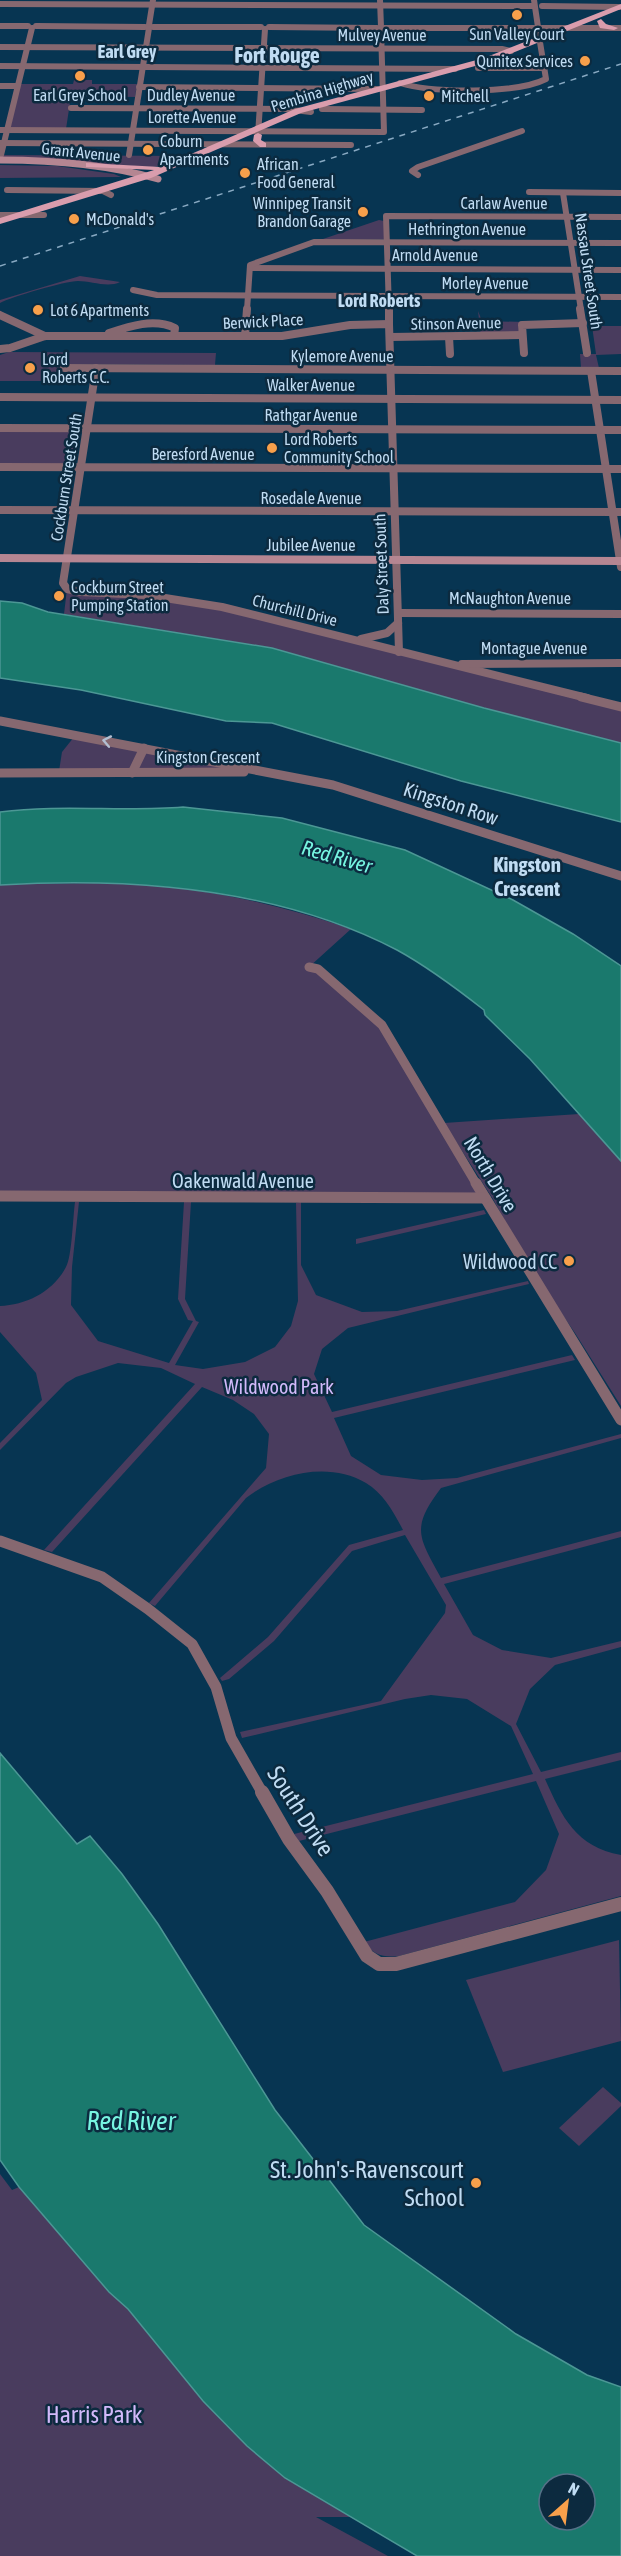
<svg xmlns="http://www.w3.org/2000/svg" width="621" height="2556" font-family="'Asap Condensed',sans-serif">
	<style>
		.green { fill: #493c5e }
		.water { fill: #1a796d; stroke: #4c9795; stroke-width: 1.5; fill-rule: evenodd }
		.lines { fill: none; stroke-linecap: round; stroke-linejoin: round }
		.minor-far4 { stroke: #866870; stroke-width: 6 }
		.minor-far3 { stroke: #866870; stroke-width: 8 }
		.minor-far2 { stroke: #866870; stroke-width: 9 }
		.minor-far1 { stroke: #866870; stroke-width: 11 }
		.minor { stroke: #866870; stroke-width: 14 }
		.secondary-far1 { stroke: #b58692; stroke-width: 7 }
		.secondary { stroke: #b58692; stroke-width: 8 }
		.primary { fill: #d99dad; fill-rule: evenodd }
		.rail { stroke: #88a9c2; stroke-width: 1.5; stroke-dasharray: 6 6; stroke-linecap: butt }
		.oneway { stroke: #b2bfd2 }
		.poi-dot { fill: #f8a04b; stroke: #0c2a3f; stroke-width: 2 }
		.labels { text-anchor: middle; dominant-baseline: central; stroke-width: 5; stroke-linejoin: round; paint-order: stroke }
		.far-poi-label { font-size: 16px; fill: #c0dcf3; stroke: #0c2a3f; text-anchor: start }
		.far-street-label { font-size: 16px; fill: #c0dcf3; stroke: #0c2a3f }
		.far-neighbourhood-label { font-size: 18px; font-weight: bold; fill: #c0dcf3; stroke: #0c2a3f }
		.street-label { font-size: 20px; fill: #c0dcf3; stroke: #0c2a3f }
		.poi-label { font-size: 20px; fill: #c0dcf3; stroke: #0c2a3f; text-anchor: end }
		.park-label { font-size: 20px; fill: #d2b9fa; stroke: #0c2a3f }
		.water-label { font-size: 21px; font-style: italic; fill: #77f5e1; stroke: #0c2a3f }
		.neighbourhood-label { font-size: 21px; font-weight: bold; fill: #c0dcf3; stroke: #0c2a3f }
		.far-district-label { font-size: 22px; font-weight: bold; fill: #c0dcf3; stroke: #0c2a3f }
		.near-street-label { font-size: 24px; fill: #c0dcf3; stroke: #0c2a3f }
		.near-poi-label { font-size: 24px; fill: #c0dcf3; stroke: #0c2a3f; text-anchor: end }
		.near-park-label { font-size: 24px; fill: #d2b9fa; stroke: #0c2a3f }
		.near-water-label { font-size: 26px; font-style: italic; fill: #77f5e1; stroke: #0c2a3f }
	</style>
	<rect width="100%" height="100%" fill="#073552"/>
	<!-- green -->
	<g class="green">
		<polygon points="74,80 92,80 92,84 137,84 135,97 71,96 66,129 10,129 20,84 73,84"/>
		<polygon points="0,155 189,156 167,165 153,167 0,159"/>
		<polygon points="0,165 57,166 114,174 121,177 0,178"/>
		<polygon points="379,220 384,221 384,239 320,240"/>
		<path d="M80,276L120,282C108,288 91,281 78,281C65,281 11,297 0,303V300Z"/>
		<polygon points="478,311 482,321 525,322 518,325 519,332 481,336"/>
		<polygon points="592,326 621,326 621,354 596,355 599,368 581,368 580,354 596,354"/>
		<polygon points="9,352 216,353 215,365 61,364 58,381 0,381 0,355"/>
		<polygon points="0,429 78,429 71,465 0,465"/>
		<polygon points="67,589 200,603 621,707 621,743 484,708 272,648 64,614"/>
		<polygon points="74,737 227,767 226,770 59,771 62,752"/>
		<path d="M18,884C56,884 95,882 133,884C208,888 280,905 351,929L309,967L382,1025L440,1123L477,1194L0,1193V885Z"/>
		<polygon points="579,1114 621,1161 621,1406 575,1333 532,1270 493,1199 444,1123"/>
		<path d="M75,1202H79L72,1267L71,1305L98,1341L169,1363L193,1321L188,1320L178,1299L184,1202H191L185,1299L196,1321L199,1322L175,1365L203,1369L245,1362L275,1347L291,1326L298,1301L296,1203L301,1202V1265L316,1295L362,1312L397,1311L528,1281L529,1284L348,1328L322,1349L314,1374L332,1412L572,1355L575,1360L334,1418L351,1456L381,1475L422,1480L457,1478L621,1434V1438L441,1488C411,1528 418,1536 441,1578L621,1531V1537L444,1584L473,1635L502,1650L551,1658L621,1641V1647L555,1665L530,1689L516,1724L541,1772L621,1752V1760L545,1779C562,1817 576,1847 621,1855V1896L399,1956C384,1958 373,1955 364,1942L515,1902L546,1870L559,1834L536,1781L299,1841L294,1834L533,1774L511,1726L467,1699L431,1695L405,1699L242,1738L240,1732L381,1701L445,1613L446,1605L405,1535L352,1551L274,1641L229,1679L222,1681L220,1678L268,1637L349,1545L403,1530C394,1513 384,1494 366,1483C329,1461 278,1473 246,1498L155,1606L149,1603L266,1468L269,1434L254,1414L233,1400L202,1387L52,1552L44,1550L195,1384L161,1368L118,1363L76,1377L66,1383L0,1450V1443L42,1400L36,1373L0,1332V1306C26,1305 53,1292 66,1267C72,1257 73,1216 75,1202Z"/>
		<polygon points="484,1210 486,1214 356,1244 356,1239"/>
		<polygon points="619,1940 621,2041 503,2072 466,1980"/>
		<polygon points="603,2087 621,2103 621,2106 579,2146 559,2128"/>
		<polygon points="0,2174 12,2190 19,2187 109,2292 128,2308 203,2401 247,2446 285,2478 351,2517 316,2517 388,2556 0,2556"/>
	</g>
	<!-- water -->
	<g class="water">
		<polygon points="0,601 22,603 48,612 272,648 484,708 621,743 621,822 461,781 272,723 226,721 81,690 0,678"/>
		<path d="M183,807L282,818L405,850L513,900L573,934L621,966V1161L530,1059L485,1015L484,1010C456,988 428,967 397,950C278,888 132,877 0,885V812C61,804 122,812 183,807Z"/>
		<path d="M0,1753L77,1844L90,1836L122,1874L158,1924L275,2110L364,2225L516,2334L587,2375L621,2387V2556H417L285,2478L247,2446L203,2401L128,2309L109,2292L19,2187L0,2160ZM549,2484H585V2520H549Z"/>
	</g>
	<g class="lines">
		<!-- minor-far4 -->
		<g class="minor-far4">
			<polyline points="380,0 381,27"/>
			<polyline points="534,0 538,27"/>
			<polyline points="0,4 534,6"/>
			<polyline points="542,6 619,7"/>
			<polyline points="149,25 153,0"/>
			<polyline points="0,26 28,26"/>
			<polyline points="36,26 145,27"/>
			<polyline points="153,27 261,27"/>
			<polyline points="269,27 377,28"/>
			<polyline points="384,28 534,28"/>
			<polyline points="542,28 621,28"/>
			<polyline points="0,47 502,49 511,51"/>
			<polyline points="0,66 455,69"/>
			<polyline points="478,68 545,68"/>
			<path d="M400,83C431,93 517,94 546,79L538,30"/>
			<polyline points="0,86 17,86"/>
			<polyline points="139,87 377,89"/>
			<polyline points="71,108 285,109 311,112"/>
			<polyline points="322,109 422,110"/>
			<polyline points="0,130 384,132 381,29"/>
			<polyline points="258,135 265,29"/>
			<polyline points="0,143 351,145"/>
			<polyline points="1,155 32,28"/>
			<polyline points="129,155 149,28"/>
			<polyline points="418,175 412,171 418,167 522,131"/>
			<polyline points="7,190 103,191 111,195"/>
			<polyline points="529,192 621,193"/>
			<polyline points="563,193 581,310"/>
			<polyline points="0,215 44,215"/>
			<polyline points="250,268 621,270"/>
			<polyline points="133,290 157,295 621,297"/>
			<polyline points="247,310 250,265 314,242 621,243"/>
			<polyline points="389,310 386,216 621,217"/>
		</g>
		<!-- minor-far3 -->
		<g class="minor-far3">
			<polyline points="389,309 389,324"/>
			<polyline points="580,309 587,353"/>
			<polyline points="0,315 45,336"/>
			<path d="M109,333C130,326 154,318 175,328L174,336"/>
			<polyline points="245,336 247,309"/>
			<polyline points="390,337 522,335"/>
			<polyline points="449,337 450,354"/>
			<polyline points="0,349 10,348 45,336 282,336 350,325 389,324 399,652"/>
			<polyline points="524,353 522,325 583,323"/>
			<polyline points="64,368 621,371"/>
			<polyline points="96,368 63,583 67,589 81,592 146,595 222,607 587,698"/>
			<polyline points="591,371 621,567"/>
			<polyline points="0,397 621,400"/>
			<polyline points="0,428 621,430"/>
			<polyline points="0,467 621,469"/>
			<polyline points="0,510 621,512"/>
			<polyline points="398,613 621,614"/>
			<polyline points="361,639 387,633 398,623"/>
			<polyline points="462,664 621,663"/>
		</g>
		<!-- minor-far2 -->
		<g class="minor-far2">
			<polyline points="581,697 621,707"/>
			<polyline points="0,721 333,785 621,876"/>
			<polyline points="0,773 244,772"/>
			<polyline points="132,773 144,748"/>
			<polyline points="309,967 318,969 382,1025 477,1185"/>
		</g>
		<!-- minor-far1 -->
		<g class="minor-far1">
			<polyline points="476,1183 621,1420"/>
			<polyline points="0,1196 485,1198"/>
			<polyline points="0,1541 102,1577 148,1609 192,1644 216,1687 231,1738 263,1794"/>
		</g>
		<!-- minor -->
		<polyline class="minor" points="262,1792 289,1839 327,1891 367,1956 379,1964 396,1964 621,1904"/>
		<!-- secondary-far1 -->
		<path class="secondary-far1" d="M0,160C54,160 106,164 158,179"/>
		<!-- secondary -->
		<polyline class="secondary" points="0,558 621,561"/>
		<!-- primary -->
		<g class="primary">
			<polygon points="621,4 621,9 490,62 301,113 151,178 0,224 0,218 154,170 89,167 86,167 86,163 161,167 295,109 484,58"/>
			<polygon points="601,19 606,24 618,28 614,30 600,28 597,21"/>
			<polygon points="258,133 262,135 261,140 266,143 266,147 260,147 253,141 254,135"/>
		</g>
		<!-- rail -->
		<polyline class="rail" points="0,266 621,64"/>
	</g>
	<!-- one-way arrows -->
	<defs><path id="oneway-chevron" d="M-2-3.5L2.5 0L-2 3.5" fill="none" stroke-width="1.6" stroke-linecap="round" stroke-linejoin="round" transform="scale(1.5)"/></defs>
	<use class="oneway" href="#oneway-chevron" transform="translate(107 741) rotate(-169)"/>
	<!-- markers -->
	<g class="poi-dot">
		<circle cx="517" cy="15" r="6"/>
		<circle cx="585" cy="61" r="6"/>
		<circle cx="80" cy="76" r="6"/>
		<circle cx="429" cy="96" r="6"/>
		<circle cx="148" cy="150" r="6"/>
		<circle cx="245" cy="173" r="6"/>
		<circle cx="363" cy="212" r="6"/>
		<circle cx="74" cy="219" r="6"/>
		<circle cx="38" cy="310" r="6"/>
		<circle cx="30" cy="368" r="6"/>
		<circle cx="272" cy="448" r="6"/>
		<circle cx="59" cy="596" r="6"/>
		<circle cx="569" cy="1261" r="6"/>
		<circle cx="476" cy="2183" r="6"/>
	</g>
	<g class="labels">
		<!-- far-poi labels -->
		<g class="far-poi-label">
			<text x="517" y="34" text-anchor="middle">Sun Valley Court</text>
			<text x="573" y="61" text-anchor="end">Qunitex Services</text>
			<text x="80" y="95" text-anchor="middle">Earl Grey School</text>
			<text x="441" y="96">Mitchell</text>
			<text x="160" y="141">Coburn<tspan x="160" dy="18">Apartments</tspan></text>
			<text x="257" y="164">African<tspan x="257" dy="18">Food General</tspan></text>
			<text x="351" y="203" text-anchor="end">Winnipeg Transit<tspan x="351" dy="18">Brandon Garage</tspan></text>
			<text x="86" y="219">McDonald's</text>
			<text x="50" y="310">Lot 6 Apartments</text>
			<text x="42" y="359">Lord<tspan x="42" dy="18">Roberts C.C.</tspan></text>
			<text x="284" y="439">Lord Roberts<tspan x="284" dy="18">Community School</tspan></text>
			<text x="71" y="587">Cockburn Street<tspan x="71" dy="18">Pumping Station</tspan></text>
		</g>
		<!-- far-street labels -->
		<g class="far-street-label">
			<text x="382" y="35">Mulvey Avenue</text>
			<text transform="translate(322 91) rotate(-17)">Pembina Highway</text>
			<text x="191" y="95">Dudley Avenue</text>
			<text x="192" y="117">Lorette Avenue</text>
			<text transform="translate(81 152) rotate(6)">Grant Avenue</text>
			<text x="504" y="203">Carlaw Avenue</text>
			<text x="467" y="229">Hethrington Avenue</text>
			<text x="435" y="255">Arnold Avenue</text>
			<text transform="translate(589 271) rotate(82)">Nassau Street South</text>
			<text x="485" y="283">Morley Avenue</text>
			<text transform="translate(263 321) rotate(-3)">Berwick Place</text>
			<text transform="translate(456 323) rotate(-1)">Stinson Avenue</text>
			<text x="342" y="356">Kylemore Avenue</text>
			<text x="311" y="385">Walker Avenue</text>
			<text x="311" y="415">Rathgar Avenue</text>
			<text x="203" y="454">Beresford Avenue</text>
			<text transform="translate(66 477) rotate(-81)">Cockburn Street South</text>
			<text x="311" y="498">Rosedale Avenue</text>
			<text x="311" y="545">Jubilee Avenue</text>
			<text transform="translate(381 564) rotate(-92)">Daly Street South</text>
			<text x="510" y="598">McNaughton Avenue</text>
			<text transform="translate(295 610) rotate(14)">Churchill Drive</text>
			<text x="534" y="648">Montague Avenue</text>
			<text x="208" y="757">Kingston Crescent</text>
		</g>
		<!-- far-neighbourhood labels -->
		<g class="far-neighbourhood-label">
			<text x="127" y="51">Earl Grey</text>
			<text x="379" y="300">Lord Roberts</text>
		</g>
		<!-- street labels -->
		<g class="street-label">
			<text transform="translate(451 803) rotate(18)">Kingston Row</text>
			<text transform="translate(491 1174) rotate(59)">North Drive</text>
			<text x="243" y="1180">Oakenwald Avenue</text>
		</g>
		<!-- poi labels -->
		<g class="poi-label">
			<text x="557" y="1261">Wildwood CC</text>
		</g>
		<!-- park labels -->
		<g class="park-label">
			<text x="279" y="1386">Wildwood Park</text>
		</g>
		<!-- water labels -->
		<g class="water-label">
			<text transform="translate(337 856) rotate(16)">Red River</text>
		</g>
		<!-- neighbourhood labels -->
		<g class="neighbourhood-label">
			<text x="527" y="864">Kingston<tspan x="527" dy="24">Crescent</tspan></text>
		</g>
		<!-- far-district labels -->
		<g class="far-district-label">
			<text x="277" y="55">Fort Rouge</text>
		</g>
		<!-- near-street labels -->
		<g class="near-street-label">
			<text transform="translate(301 1811) rotate(57)">South Drive</text>
		</g>
		<!-- near-poi labels -->
		<g class="near-poi-label">
			<text x="464" y="2169">St. John's-Ravenscourt<tspan x="464" dy="28">School</tspan></text>
		</g>
		<!-- near-park labels -->
		<g class="near-park-label">
			<text x="94" y="2414">Harris Park</text>
		</g>
		<!-- near-water labels -->
		<g class="near-water-label">
			<text x="131" y="2121">Red River</text>
		</g>
	</g>
	<!-- north arrow -->
	<g transform="translate(567 2502) rotate(28)"><circle r="28" fill="#0c2a3f" stroke="#547187" stroke-width="1.5"/>
	<path d="M0-4.5L10 22L0 15L-10 22Z" fill="#f8a04b"/>
	<text y="-9" font-size="16" font-weight="bold" text-anchor="middle" fill="#c0dcf3">N</text>
	</g>
</svg>
